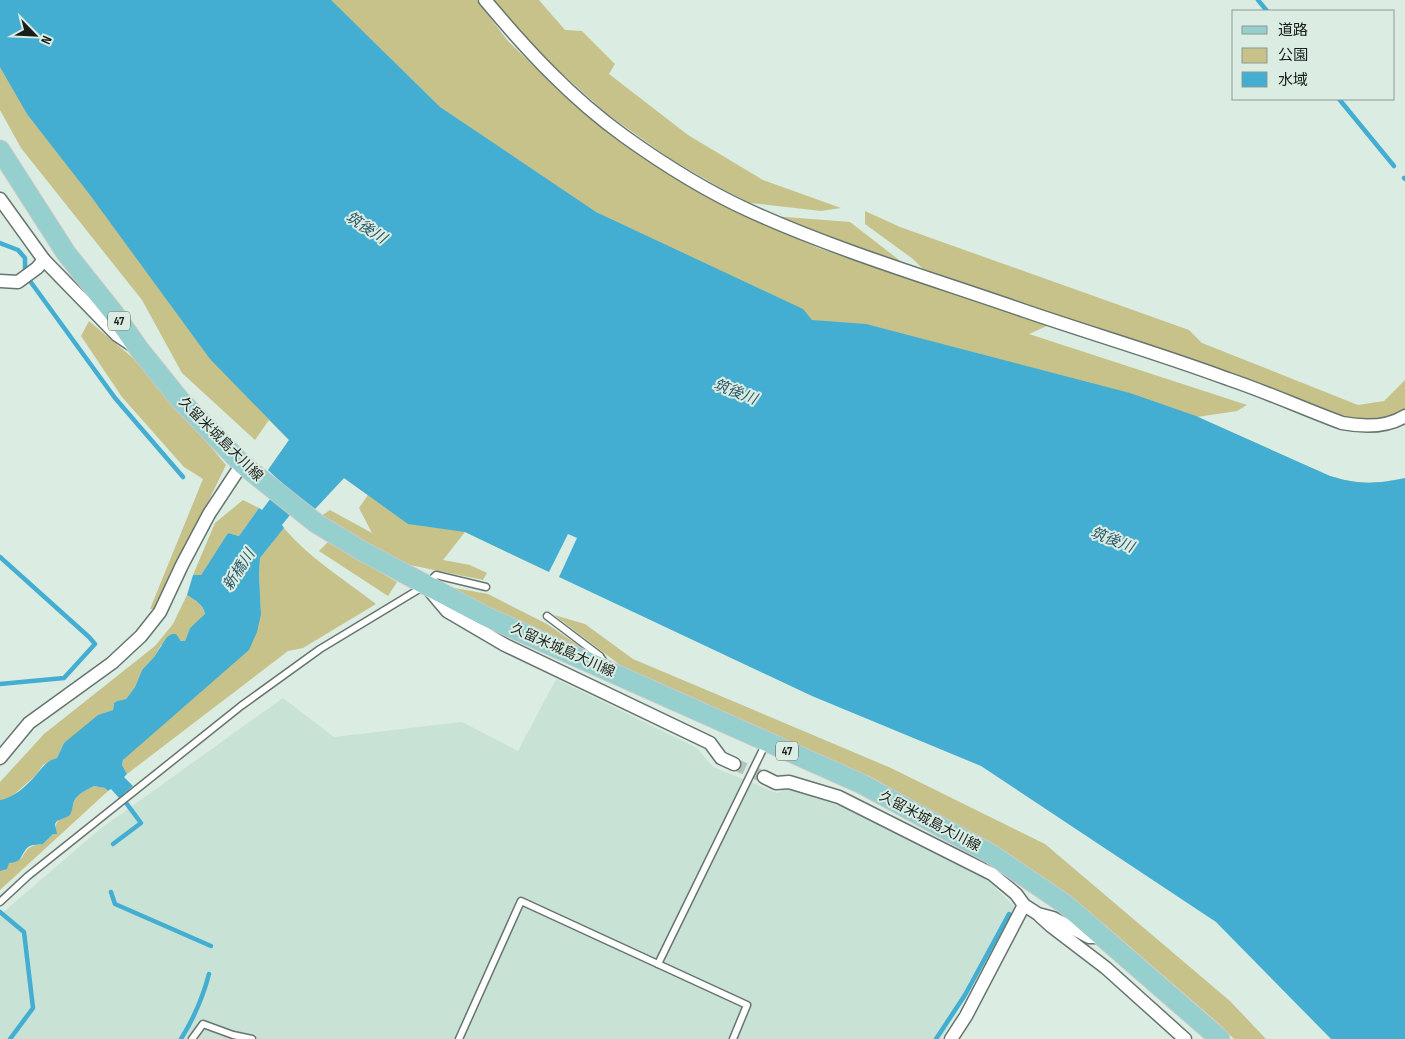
<svg xmlns="http://www.w3.org/2000/svg" width="1405" height="1039" font-family="'Sofia Sans Condensed','Noto Sans JP',sans-serif">
	<style>
		.built { fill: #c8e2d5 }
		.green { fill: #c6c28a }
		.water { fill: #43aed2 }
		.lines { fill: none; stroke-linecap: round; stroke-linejoin: round }
		.stream { stroke: #43aed2; stroke-width: 4.5 }
		.street-tunnel { stroke: #b4c3bb; stroke-width: 12; stroke-dasharray: 12 6; stroke-linecap: butt }
		.lane-casing { stroke: #66756e; stroke-width: 9 }
		.street-casing { stroke: #66756e; stroke-width: 15 }
		.primary-casing { stroke: #c7c9c8; stroke-width: 21 }
		.lane { stroke: #fff; stroke-width: 6 }
		.street { stroke: #fff; stroke-width: 12 }
		.primary { stroke: #95cfce; stroke-width: 19 }
		.labels { text-anchor: middle; dominant-baseline: central; stroke-width: 4; stroke-linejoin: round; paint-order: stroke }
		.shield { fill: #dbece3; stroke: #525c57; stroke-width: 1 }
		.shield-label { font-size: 12px; font-weight: bold; fill: #171e1b }
		.street-label { font-size: 14px; fill: #171e1b; stroke: #dbece3 }
		.water-label { font-size: 15px; font-style: italic; fill: #2a5767; stroke: #dbece3 }
	</style>
	<rect width="100%" height="100%" fill="#dbece3"/>
	<!-- built -->
	<polygon class="built" points="556,679 697,748 713,767 777,793 788,788 841,806 985,878 1016,908 941,1039 0,1039 0,915 100,829 283,698 334,737 462,722 518,751"/>
	<!-- green -->
	<g class="green">
		<path d="M315,0H477L507,40L562,94L624,144L710,198L818,248L1049,325L1029,334L1247,405L1237,411L1197,417L1330,476C1359,485 1376,484 1405,478L1334,494L822,328L483,154Z"/>
		<polygon points="493,0 539,0 565,30 582,31 615,64 609,74 688,135 763,180 841,208 821,211 750,203 726,191 672,160 607,114 535,49"/>
		<polygon points="0,3 303,452 268,470 289,440 269,420 255,440 182,373 142,300 21,148 0,110"/>
		<polygon points="865,211 900,227 1189,330 1202,343 1358,405 1384,401 1405,380 1405,411 1375,422 1346,419 923,269 913,259 865,224"/>
		<polygon points="773,216 850,222 903,263 823,236"/>
		<polygon points="89,321 146,369 226,465 156,609 150,609 203,479 184,467 122,397 81,336"/>
		<polygon points="345,463 549,572 465,532 443,560 470,565 487,573 483,580 405,564 321,516 330,510 372,533 359,508 368,495 344,478 315,509"/>
		<polygon points="243,500 259,508 239,536 228,533 201,575 193,575 215,523"/>
		<path d="M284,528C309,558 345,580 376,604L303,648L288,651L127,774L122,765L123,760L261,614L259,574L260,558Z"/>
		<polygon points="328,542 397,582 388,596 319,551"/>
		<polygon points="443,586 488,594 547,624 585,650"/>
		<path d="M187,595C195,600 203,604 205,615L190,628L185,641H182L178,638L161,645L154,657L142,670L135,687L126,699L117,701L114,703L113,710L104,713L64,743L57,758L43,765L36,775L10,798L0,800V782L44,734L155,646L173,624Z"/>
		<polygon points="554,615 585,624 633,659 891,768 1045,844 1230,1001 1266,1039 1234,1039 1218,1023 1105,925 992,846 875,779 624,668"/>
		<path d="M94,786L105,788L108,791L0,890V871L9,863L22,858C28,846 31,846 43,844L53,834H56C55,822 57,819 69,816C73,809 72,806 74,801C77,794 88,789 94,786Z"/>
	</g>
	<!-- water -->
	<path class="water" d="M0,0H331L440,107L596,212L803,309L812,320L866,324L1130,393L1196,416L1330,476C1359,485 1376,484 1405,478V1039H1331L1216,922L981,766L812,696L559,577L577,538L568,534L549,572L465,532L408,524L344,478L315,509L302,500L282,525L284,528L260,558L259,574L261,614L257,632L249,650L123,760L122,765L127,774L124,777L133,786L119,798L111,789L108,791L105,788L94,786C88,789 77,794 74,801C72,806 73,811 69,816L57,821L55,824L57,834H53L43,844C38,845 31,844 27,848C20,856 23,862 9,863L7,869L0,871V800C14,798 26,786 36,775C43,767 46,761 57,758L64,743L98,715L113,710L114,703L117,701L126,699L135,687L142,670L154,657L167,637L172,634H176L181,641H185L190,628L205,614C203,604 195,600 187,595L193,575H201L228,533L239,536L259,508L262,510L282,483L268,470L289,440L210,359L90,195L27,114L0,67Z"/>
	<g class="lines">
		<!-- stream -->
		<g class="stream">
			<polyline points="1258,0 1267,11"/>
			<polyline points="1339,99 1394,166"/>
			<polyline points="1404,178 1405,179"/>
			<polyline points="0,243 18,250 25,258 25,270"/>
			<polyline points="30,281 115,398 183,477"/>
			<polyline points="0,557 89,637 95,644 64,678 0,684"/>
			<polyline points="113,844 141,823 118,792"/>
			<polyline points="111,892 115,904 211,946"/>
			<polyline points="0,912 24,932 33,1008 10,1039"/>
			<path d="M181,1039C194,1018 203,997 209,974"/>
			<polyline points="936,1039 965,995 1009,914"/>
		</g>
		<!-- street-tunnel -->
		<polyline class="street-tunnel" points="734,764 764,777"/>
		<defs>
			<g id="lane">
				<polyline points="547,616 600,656 605,664"/>
				<polyline points="0,902 28,876 241,706 320,649 426,585 436,575 486,587"/>
				<polyline points="658,964 766,743"/>
				<polyline points="192,1039 203,1024 233,1035 252,1039"/>
				<polyline points="459,1039 521,901 747,1005 733,1039"/>
			</g>
			<g id="street">
				<path d="M485,0C527,50 571,98 624,136C663,164 706,191 750,211C838,251 933,279 1025,311C1092,334 1161,354 1228,379C1267,392 1304,409 1342,423C1363,427 1386,428 1405,416"/>
				<polyline points="0,199 44,260 117,335 132,345"/>
				<polyline points="0,281 18,282 37,268 44,260"/>
				<polyline points="431,592 447,611 505,645 710,743 721,758 734,764"/>
				<polyline points="0,758 29,723 112,663 141,636 160,612 182,565 209,514 242,464"/>
				<polyline points="764,777 776,783 789,782 839,797 992,874 1016,894 1024,905"/>
				<polyline points="1040,916 1051,926 1106,968 1185,1039"/>
				<polyline points="951,1039 966,1016 1024,905 1038,914 1053,918 1089,937 1104,937"/>
			</g>
			<polyline id="primary" points="0,150 66,253 113,312 139,349 180,400 242,464 316,523 362,551 485,616 862,784 991,854 1065,904 1220,1039"/>
		</defs>
		<!-- lane casing -->
		<use href="#lane" class="lane-casing"/>
		<!-- street casing -->
		<use href="#street" class="street-casing"/>
		<!-- primary casing -->
		<use href="#primary" class="primary-casing"/>
		<!-- lane -->
		<use href="#lane" class="lane"/>
		<!-- street -->
		<use href="#street" class="street"/>
		<!-- primary -->
		<use href="#primary" class="primary"/>
	</g>
	<g class="labels">
		<!-- shield labels -->
		<g class="shield">
			<rect x="108" y="311.5" width="22" height="19" rx="4"/>
			<rect x="776" y="741.5" width="22" height="19" rx="4"/>
		</g>
		<g class="shield-label">
			<text x="119" y="321">47</text>
			<text x="787" y="751">47</text>
		</g>
		<!-- street labels -->
		<g class="street-label">
			<text transform="translate(221 439) rotate(45)">久留米城島大川線</text>
			<text transform="translate(563 650) rotate(24)">久留米城島大川線</text>
			<text transform="translate(930 821) rotate(28)">久留米城島大川線</text>
		</g>
		<!-- water labels -->
		<g class="water-label">
			<text transform="translate(366 228) rotate(33)">筑後川</text>
			<text transform="translate(735 392) rotate(21)">筑後川</text>
			<text transform="translate(1112 540) rotate(21)">筑後川</text>
			<text transform="translate(239 570) rotate(-57)">新橋川</text>
		</g>
	</g>
	<!-- legend -->
	<rect x="1232" y="10" width="162" height="90" fill="#dbece3" stroke="#8d9a93"/>
	<rect x="1242" y="26" width="25" height="8" fill="#95cfce" stroke="#8d9a93"/>
	<text x="1278" y="35" font-size="15" fill="#171e1b">道路</text>
	<rect x="1242" y="48" width="25" height="15" fill="#c6c28a" stroke="#8d9a93"/>
	<text x="1278" y="60" font-size="15" fill="#171e1b">公園</text>
	<rect x="1242" y="72" width="25" height="15" fill="#43aed2" stroke="#8d9a93"/>
	<text x="1278" y="85" font-size="15" fill="#171e1b">水域</text>
	<!-- north arrow -->
	<g transform="translate(35 35) rotate(114)" stroke="#dbece3" stroke-width="4" paint-order="stroke">
	<path d="M0-4L9 19L0 12L-9 19Z" fill="#171e1b"/>
	<text y="-8" font-size="14" font-weight="bold" text-anchor="middle" fill="#171e1b">N</text>
	</g>
</svg>
